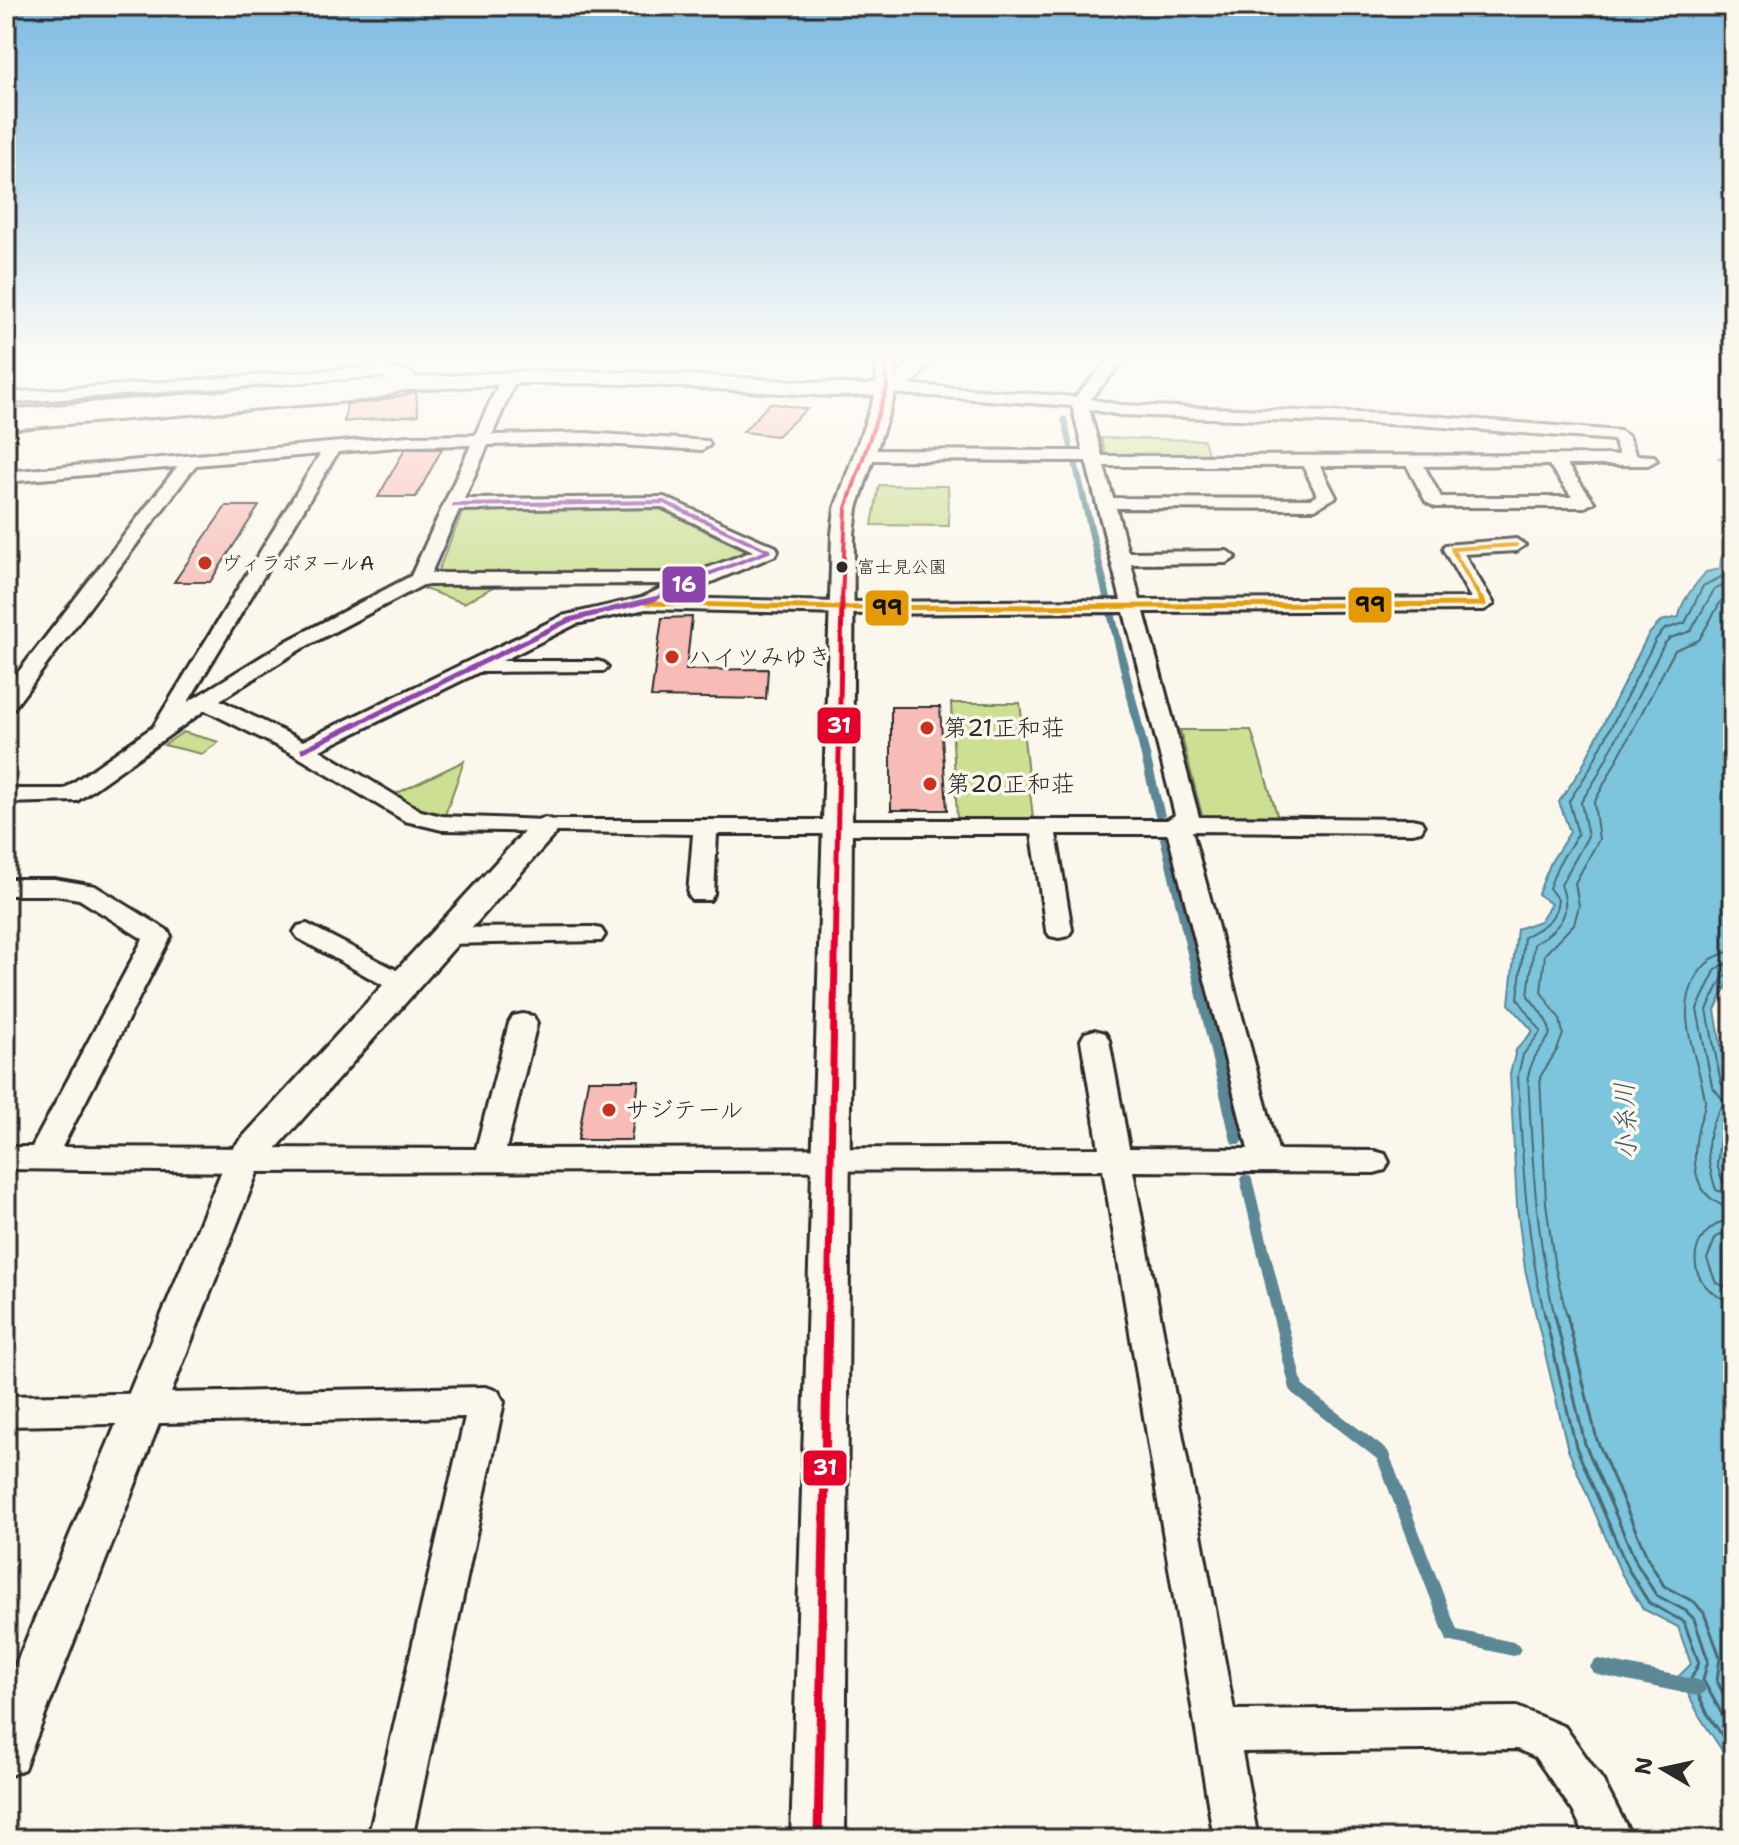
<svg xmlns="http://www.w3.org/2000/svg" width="1739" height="1845" font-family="'Shantell Sans','Klee One',sans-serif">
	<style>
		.green { fill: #ccdf93; stroke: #7c855f; stroke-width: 2 }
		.water { fill: #7cc5dc; stroke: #5c8795; stroke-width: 2 }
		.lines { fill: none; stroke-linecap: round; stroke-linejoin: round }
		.shore-far1 { stroke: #4b6972; stroke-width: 2 }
		.shore { stroke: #4b6972; stroke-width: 3 }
		.stream { fill: #5c8795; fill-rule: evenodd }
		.building { fill: #f8bcb7; stroke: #2b2b2b; stroke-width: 2 }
		.minor-casing { stroke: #2b2b2b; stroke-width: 6 }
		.tertiary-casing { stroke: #2b2b2b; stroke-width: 6 }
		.minor { fill: #fbf7ec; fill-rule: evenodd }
		.tertiary { fill: #fbf7ec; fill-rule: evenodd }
		.bus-1-far1-casing { stroke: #fbf7ec; stroke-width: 8 }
		.bus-1-casing { stroke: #fbf7ec; stroke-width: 10 }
		.bus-2-far1-casing { stroke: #fbf7ec; stroke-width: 8 }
		.bus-2-casing { stroke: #fbf7ec; stroke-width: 10 }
		.bus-3-far3-casing { stroke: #fbf7ec; stroke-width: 8 }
		.bus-3-far2-casing { stroke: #fbf7ec; stroke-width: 10 }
		.bus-3-far1-casing { stroke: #fbf7ec; stroke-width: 13 }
		.bus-3-casing { stroke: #fbf7ec; stroke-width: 15 }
		.bus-1-far1 { stroke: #e39a04; stroke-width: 4 }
		.bus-1 { stroke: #e39a04; stroke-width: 5 }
		.bus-2-far1 { stroke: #8e44ad; stroke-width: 4 }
		.bus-2 { stroke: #8e44ad; stroke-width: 5 }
		.bus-3-far3 { stroke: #e4002b; stroke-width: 4 }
		.bus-3-far2 { stroke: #e4002b; stroke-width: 5 }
		.bus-3-far1 { stroke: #e4002b; stroke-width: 7 }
		.bus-3 { stroke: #e4002b; stroke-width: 9 }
		.poi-dot { fill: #c8321e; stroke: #fbf7ec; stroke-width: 3 }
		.bus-dot { fill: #2b2b2b; stroke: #fbf7ec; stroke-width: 3 }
		.labels { text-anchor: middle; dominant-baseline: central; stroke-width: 7; stroke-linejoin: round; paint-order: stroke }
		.far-bus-label { font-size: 18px; fill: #2b2b2b; stroke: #fbf7ec; text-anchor: start }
		.far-poi-label { font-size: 20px; fill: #2b2b2b; stroke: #fbf7ec; text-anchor: start }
		.poi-label { font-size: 24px; fill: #2b2b2b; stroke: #fbf7ec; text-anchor: start }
		.water-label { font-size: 26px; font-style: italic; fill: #435960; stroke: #fbf7ec }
		.line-badge { stroke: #fbf7ec; stroke-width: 3 }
		.badge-label { font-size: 22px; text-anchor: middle; font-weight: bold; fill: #fff }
		.pale-badge-label { font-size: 22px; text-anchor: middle; font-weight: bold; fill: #111 }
	</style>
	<rect width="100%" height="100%" fill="#fbf7ec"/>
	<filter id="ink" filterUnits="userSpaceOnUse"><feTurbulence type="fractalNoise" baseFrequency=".0125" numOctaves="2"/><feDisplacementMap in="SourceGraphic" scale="16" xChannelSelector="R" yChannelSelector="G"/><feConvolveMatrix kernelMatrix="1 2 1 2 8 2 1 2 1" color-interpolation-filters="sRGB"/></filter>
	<g filter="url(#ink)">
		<!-- green -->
		<g class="green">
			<polygon points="1101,438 1204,440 1209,457 1112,457 1106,455"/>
			<polygon points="879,485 948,486 949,526 872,525"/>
			<polygon points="474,507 656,507 746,551 700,570 683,572 437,573 462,513"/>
			<polygon points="433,583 501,583 464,603 424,589"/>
			<polygon points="951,703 1020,703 1033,818 957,818"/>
			<polygon points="1180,730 1251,730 1279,821 1203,819"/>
			<polygon points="183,732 219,742 202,754 164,745"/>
			<polygon points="464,761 445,815 420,812 391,796"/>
		</g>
		<!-- water -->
		<path class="water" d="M1733,542V952L1731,978L1715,1010L1731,1106L1725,1164L1733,1189V1242L1725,1258L1733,1280V1767L1700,1717L1679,1676L1691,1664L1678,1627L1643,1609L1621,1573L1568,1450L1525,1269L1517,1206L1510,1074L1516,1050L1533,1031L1509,1004L1517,929L1540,921L1551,904L1538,894L1551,862L1570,832L1559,802L1581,769L1648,635L1661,621L1679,617C1680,602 1696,584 1706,572L1720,569L1721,558Z"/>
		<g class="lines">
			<!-- shore-far1 -->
			<g class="shore-far1">
				<path d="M1733,951C1717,954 1707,961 1698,974C1672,1014 1699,1058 1705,1100C1706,1108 1699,1121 1698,1130C1691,1165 1693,1199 1733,1209"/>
				<path d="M1733,963L1722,965L1715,971L1697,1009L1712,1086L1725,1102C1703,1130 1705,1157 1716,1190L1733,1196"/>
				<polyline points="1733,973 1723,977 1707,1010 1721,1083 1726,1089 1733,1090"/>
				<polyline points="1733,1114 1722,1121 1717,1165 1723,1183 1733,1186"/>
				<path d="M1733,1218C1683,1230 1683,1289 1733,1302"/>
				<polyline points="1733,1230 1716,1237 1707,1259 1716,1283 1733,1289"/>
				<path d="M1545,1317C1526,1237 1522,1157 1518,1075L1523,1055L1541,1031L1518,999L1524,937C1541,927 1556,922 1558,900L1549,888L1558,865L1578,834L1569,801L1588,772L1656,639L1665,629L1685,623L1703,586L1725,575L1733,555"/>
				<path d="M1555,1317C1536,1237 1532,1158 1528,1076C1539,1029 1571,1048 1528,996L1534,944C1559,929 1573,915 1561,885L1588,836L1581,802L1597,777L1664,644L1670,638L1691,631L1714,590L1733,581"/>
				<polyline points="1567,1317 1554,1262 1546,1203 1540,1077 1557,1050 1563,1034 1560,1019 1541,992 1545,954 1574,924 1579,906 1575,883 1599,839 1594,803 1675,650 1699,640 1721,601 1733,596"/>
			</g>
			<!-- shore -->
			<g class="shore">
				<polyline points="1545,1315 1576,1447 1628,1569 1649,1603 1684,1622 1699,1663 1691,1679 1707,1713 1733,1752"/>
				<polyline points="1555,1315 1585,1444 1637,1564 1656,1595 1686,1611 1694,1619 1708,1660 1703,1680 1733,1734"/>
				<polyline points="1567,1315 1597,1440 1648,1559 1664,1586 1694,1602 1704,1613 1720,1657 1717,1681 1733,1713"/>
			</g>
			<!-- stream -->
			<g class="stream">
				<polygon points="1064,416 1067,418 1074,452 1069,451 1061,418"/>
				<polygon points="1720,456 1733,459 1733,463 1718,459 1717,458"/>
				<polygon points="1075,460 1078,462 1111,597 1107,599 1103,597 1072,462"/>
				<polygon points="1108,611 1114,611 1115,613 1165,816 1163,818 1157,818 1155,816 1107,613"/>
				<polygon points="1165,835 1170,838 1243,1141 1241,1144 1233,1144 1231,1141 1160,838"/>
				<polygon points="1246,1175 1250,1176 1252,1179 1303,1386 1388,1451 1457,1630 1513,1642 1518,1644 1521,1649 1518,1654 1513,1656 1447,1641 1377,1459 1292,1393 1290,1389 1240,1179 1242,1176"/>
				<polygon points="1598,1659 1698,1680 1704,1683 1706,1688 1704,1693 1698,1696 1598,1675 1593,1672 1590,1667 1593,1662"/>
			</g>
		</g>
		<!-- building -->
		<g class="building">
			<polygon points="416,392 418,415 344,422 347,404 375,402"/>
			<polygon points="770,403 807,409 777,436 743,432"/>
			<polygon points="405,449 442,449 416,497 378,497"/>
			<polygon points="226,506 259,506 210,582 174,582"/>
			<polygon points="692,617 686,670 768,669 766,699 651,697 662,618"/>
			<polygon points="891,707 940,707 947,810 891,810"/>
			<polygon points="588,1080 639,1080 631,1140 578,1140"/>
		</g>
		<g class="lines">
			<defs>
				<g id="minor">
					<path d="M1107,362H1123L1090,399L1120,405L1418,415L1620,431L1628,436L1636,455L1654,456L1657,460L1648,465H1567L1594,502L1585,507H1435L1426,502L1407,466H1320L1336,497L1315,509L1116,508L1128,552L1227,551L1236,557L1227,563L1131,564L1140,600L1471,598L1443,549L1445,545L1516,539L1525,545L1516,551L1464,554L1494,604L1484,610L1144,612L1199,817L1412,819L1421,821L1424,826L1421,831L1412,833L1192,831L1278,1150L1374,1151L1385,1154L1389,1162L1385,1170L1374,1173L1133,1171L1234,1710L1517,1707L1565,1727L1603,1781L1633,1839H1587L1573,1811L1535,1757L1517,1749L1242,1752L1258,1839H1214L1103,1170L243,1172L6,1169V1147H32L143,939L79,899L54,895H6V879H54L95,886L167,930L171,936L62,1147L476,1149L509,1023L513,1016L523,1014L533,1016L537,1023L506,1149L1099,1148L1081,1040L1085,1033L1095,1030L1105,1033L1109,1040L1129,1148L1248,1149L1168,834H1056L1072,930L1068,936L1059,938L1050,936L1046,930L1032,834H717L714,894L710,900H692L688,894L693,834L442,830L405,821L295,755L205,710L77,801L6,803V789H64L153,727L320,454L196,465L14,708L6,710V688L177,467L6,482V472L408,436L475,435L501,378L509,373L517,378L492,435L586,433L708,441L710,445L702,450L586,443L488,445L464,499L664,497L776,547L778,551L776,555L673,598L841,602L1121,600L1086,461L865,460L857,455L865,450L1083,451L1072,406L887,393L879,388L887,383L1075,397ZM1089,409L1120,415L1418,425L1614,440L1619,455L1102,456ZM471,445L411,576L287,641L188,702L338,452L408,446ZM1549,465L1572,497H1441L1424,466ZM1104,466H1303L1317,495L1311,499L1113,498ZM661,507L753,551L694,573H431L459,510ZM670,584L641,598L562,616L303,741L220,700L301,649L423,585ZM646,609L841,614L1124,612L1175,815L1167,820H545L442,816L421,811L320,750L479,672L604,671L608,667L604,663L597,661H502L576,624Z"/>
					<polygon points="378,367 408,371 416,376 408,381 378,377 6,403 6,393"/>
					<polygon points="404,380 412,385 410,388 375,399 6,429 6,419 374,389"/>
					<polygon points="307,924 412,978 416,984 412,990 402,993 392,990 298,938 294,932 298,926"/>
					<polygon points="592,927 601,929 605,935 601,941 445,944 436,942 432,936 436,930 445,928"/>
					<polygon points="486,1387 498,1391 504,1402 412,1839 368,1839 465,1417 6,1426 6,1396"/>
				</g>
				<g id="tertiary">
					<polygon points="879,362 897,362 895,377 911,362 929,362 918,379 896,391 857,508 854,534 845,1839 791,1839 832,534 835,508 875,395 831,396 632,384 532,383 335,394 6,422 6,410 335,382 532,371 632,372 866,385 877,383 876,367"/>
					<polygon points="545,818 556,821 560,827 556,833 259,1168 24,1769 6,1777 6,1688 230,1151 534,821"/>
				</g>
			</defs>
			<!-- minor casing -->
			<use href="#minor" class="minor-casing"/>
			<!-- tertiary casing -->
			<use href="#tertiary" class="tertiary-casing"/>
			<!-- minor -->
			<use href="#minor" class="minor"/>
			<!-- tertiary -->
			<use href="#tertiary" class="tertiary"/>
			<defs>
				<polyline id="bus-1-far1" points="1482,601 1452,549 1516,545"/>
				<polyline id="bus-1" points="646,603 841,608 1484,604 1481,599"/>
				<polyline id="bus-2-far1" points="454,505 664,502 769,551 698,578 650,601"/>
				<polyline id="bus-2" points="303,750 569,620 654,599"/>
				<polyline id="bus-3-far3" points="842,601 846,508 887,388 885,367 888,362"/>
				<polyline id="bus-3-far2" points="836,912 842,599"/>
				<polyline id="bus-3-far1" points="828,1317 836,910"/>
				<polyline id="bus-3" points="818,1839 828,1315"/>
			</defs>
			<!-- bus-1-far1 casing -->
			<use href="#bus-1-far1" class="bus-1-far1-casing"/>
			<!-- bus-1 casing -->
			<use href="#bus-1" class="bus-1-casing"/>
			<!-- bus-2-far1 casing -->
			<use href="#bus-2-far1" class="bus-2-far1-casing"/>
			<!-- bus-2 casing -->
			<use href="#bus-2" class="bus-2-casing"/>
			<!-- bus-3-far3 casing -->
			<use href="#bus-3-far3" class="bus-3-far3-casing"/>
			<!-- bus-3-far2 casing -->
			<use href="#bus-3-far2" class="bus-3-far2-casing"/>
			<!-- bus-3-far1 casing -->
			<use href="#bus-3-far1" class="bus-3-far1-casing"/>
			<!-- bus-3 casing -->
			<use href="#bus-3" class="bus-3-casing"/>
			<!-- bus-1-far1 -->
			<use href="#bus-1-far1" class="bus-1-far1"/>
			<!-- bus-1 -->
			<use href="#bus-1" class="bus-1"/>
			<!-- bus-2-far1 -->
			<use href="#bus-2-far1" class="bus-2-far1"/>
			<!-- bus-2 -->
			<use href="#bus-2" class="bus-2"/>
			<!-- bus-3-far3 -->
			<use href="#bus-3-far3" class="bus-3-far3"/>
			<!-- bus-3-far2 -->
			<use href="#bus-3-far2" class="bus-3-far2"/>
			<!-- bus-3-far1 -->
			<use href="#bus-3-far1" class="bus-3-far1"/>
			<!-- bus-3 -->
			<use href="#bus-3" class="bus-3"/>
		</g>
	</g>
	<!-- sky -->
	<linearGradient id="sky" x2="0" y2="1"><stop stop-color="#7dbbe3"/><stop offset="0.58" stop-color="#fdfbf6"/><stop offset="1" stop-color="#fdfbf6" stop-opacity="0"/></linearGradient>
	<rect width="1739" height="620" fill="url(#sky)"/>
	<!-- markers -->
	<g class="poi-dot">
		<circle cx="205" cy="563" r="8"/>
		<circle cx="672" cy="657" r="8"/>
		<circle cx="927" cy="728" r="8"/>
		<circle cx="930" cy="784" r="8"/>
		<circle cx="609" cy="1110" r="8"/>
	</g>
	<circle class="bus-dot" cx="842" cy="567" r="7"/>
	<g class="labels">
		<!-- far-bus labels -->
		<g class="far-bus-label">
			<text x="857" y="567">富士見公園</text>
		</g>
		<!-- far-poi labels -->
		<g class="far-poi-label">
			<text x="221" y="563">ヴィラボヌールA</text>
		</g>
		<!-- poi labels -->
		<g class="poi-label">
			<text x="688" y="657">ハイツみゆき</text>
			<text x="943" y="728">第21正和荘</text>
			<text x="946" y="784">第20正和荘</text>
			<text x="625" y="1110">サジテール</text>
		</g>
		<!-- water labels -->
		<g class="water-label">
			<text transform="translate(1625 1121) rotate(-92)">小糸川</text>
		</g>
	</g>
	<g class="line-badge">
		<rect x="661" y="565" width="46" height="39" rx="8" fill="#8e44ad"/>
		<rect x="1347" y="586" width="46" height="38" rx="8" fill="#e39a04"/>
		<rect x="864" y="589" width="46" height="38" rx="8" fill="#e39a04"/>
		<rect x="816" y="706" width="46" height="39" rx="8" fill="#e4002b"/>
		<rect x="802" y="1449" width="46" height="38" rx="8" fill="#e4002b"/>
	</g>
	<g class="badge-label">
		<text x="684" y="592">16</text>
		<text x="839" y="733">31</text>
		<text x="825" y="1475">31</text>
	</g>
	<g class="pale-badge-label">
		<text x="1370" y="612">99</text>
		<text x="887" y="615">99</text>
	</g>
	<!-- margin -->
	<rect width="1739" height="1845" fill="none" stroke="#fbf7ec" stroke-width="32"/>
	<rect x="16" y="16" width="1707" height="1813" fill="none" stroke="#2b2b2b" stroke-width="3" filter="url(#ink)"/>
	<!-- north arrow -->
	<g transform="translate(1663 1769) rotate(279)" stroke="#fbf7ec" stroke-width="6" paint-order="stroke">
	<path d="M0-6L14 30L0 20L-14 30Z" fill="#2b2b2b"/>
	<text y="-12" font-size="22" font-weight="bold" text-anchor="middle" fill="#2b2b2b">N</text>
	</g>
</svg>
